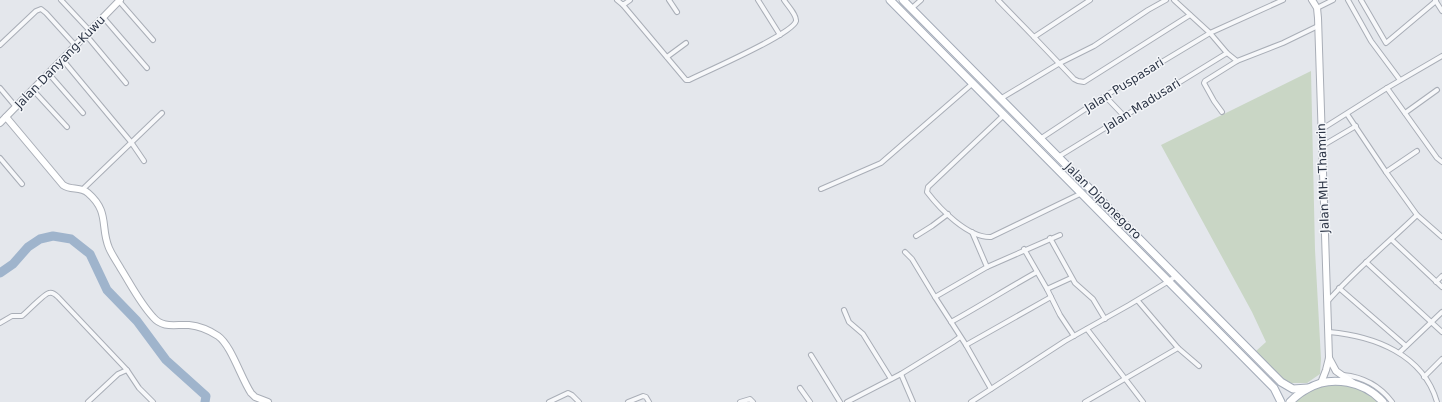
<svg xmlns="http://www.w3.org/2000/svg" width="1442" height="402" font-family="'DejaVu Sans',sans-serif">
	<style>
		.green { fill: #c9d6c5 }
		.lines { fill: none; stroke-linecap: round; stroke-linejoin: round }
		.river { stroke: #9fb4cc; stroke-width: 9 }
		.street-casing { stroke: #a9aeb7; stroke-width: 6 }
		.secondary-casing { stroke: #a9aeb7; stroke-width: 8 }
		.primary-casing { stroke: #a3abb8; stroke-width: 9 }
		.street { stroke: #f7f8fa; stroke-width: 4 }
		.secondary { stroke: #fff; stroke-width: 6 }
		.primary { stroke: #fff; stroke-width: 7 }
		.labels { text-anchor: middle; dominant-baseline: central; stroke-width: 3; stroke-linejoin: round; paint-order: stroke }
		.street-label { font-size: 12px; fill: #2b3445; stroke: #f4f6f9 }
	</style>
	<rect width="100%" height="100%" fill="#e4e7ec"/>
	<!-- green -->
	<g class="green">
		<polygon points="1311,71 1315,250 1321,359 1320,374 1307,383 1291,383 1280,377 1256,351 1266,342 1252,312 1161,145"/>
		<polygon points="1321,383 1353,383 1383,402 1290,402"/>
	</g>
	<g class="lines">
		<!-- river -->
		<polyline class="river" points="0,273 13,264 28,247 40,239 53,236 71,239 90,254 107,290 137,321 166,360 206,396 205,402"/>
		<defs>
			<g id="street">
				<polyline points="61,0 90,31"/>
				<polyline points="617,0 623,5 630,0"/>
				<polyline points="669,0 677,12"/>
				<polyline points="758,0 780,35"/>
				<polyline points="998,0 1034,37"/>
				<polyline points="1090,0 1034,37 1074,79 1078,81 1084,82 1190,15"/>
				<polyline points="1174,0 1210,33 1227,53 1237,61"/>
				<polyline points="1348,0 1371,41 1400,80"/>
				<polyline points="1361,0 1386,43 1436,1"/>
				<polyline points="1435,0 1442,11"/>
				<polyline points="119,1 153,40"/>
				<path d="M623,5L686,80H689C705,72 793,34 796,21C797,15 787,5 784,0"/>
				<polyline points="912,8 921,0"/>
				<polyline points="1317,8 1333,0"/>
				<polyline points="103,17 147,68"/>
				<polyline points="86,35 126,83"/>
				<polyline points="0,45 36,11 41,9 46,13 75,45"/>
				<polyline points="667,57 686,43"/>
				<polyline points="62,59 131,142 144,161"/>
				<polyline points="49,74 83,113"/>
				<polyline points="0,88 16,107"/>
				<polyline points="1387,88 1437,158 1442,162"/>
				<polyline points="33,90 67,127"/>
				<polyline points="1105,96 1124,116"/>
				<polyline points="1000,99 1060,63 1094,46 1148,10 1166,0"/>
				<polyline points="1222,112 1214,101 1204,83 1205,81 1237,61 1283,43 1318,26"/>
				<polyline points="1405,113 1437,90"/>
				<polyline points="1347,114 1386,172 1417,215 1442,237"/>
				<path d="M1004,115L928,187L927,192C940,209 968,238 991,237L1082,193"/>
				<polyline points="1322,129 1387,88 1442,56"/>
				<polyline points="1040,139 1105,96 1210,33 1283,0"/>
				<polyline points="1322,146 1356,126"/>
				<polyline points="1058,157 1227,53"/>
				<polyline points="0,158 22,184"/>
				<polyline points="1386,172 1417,151"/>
				<polyline points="83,189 162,113"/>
				<polyline points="821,189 881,163 972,84"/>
				<polyline points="916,236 932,226 948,214"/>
				<polyline points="1050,238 1075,283 1093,299 1105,319"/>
				<polyline points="1392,240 1442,287"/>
				<polyline points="1024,249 1047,289 1060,315 1074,336"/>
				<polyline points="905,252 912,259 935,297 987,267 972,232"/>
				<polyline points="1366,262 1442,332"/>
				<polyline points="987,267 1060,235"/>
				<polyline points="1436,282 1442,276"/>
				<polyline points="1339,288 1406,346"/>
				<polyline points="1047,289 1071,278"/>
				<polyline points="935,297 966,345 1051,297"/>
				<polyline points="1138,301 1178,348"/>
				<path d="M1327,302C1355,270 1387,244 1417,215"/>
				<polyline points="844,310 849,322 863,334 891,379"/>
				<path d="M951,322C980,306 1008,288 1037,272"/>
				<path d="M0,323L12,316H22C27,312 45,293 49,293C52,292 56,295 58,297L127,370"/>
				<polyline points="1087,329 1143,402"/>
				<path d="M1329,332C1374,336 1423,354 1437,402"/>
				<polyline points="966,345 991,389"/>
				<polyline points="1400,352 1442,312"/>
				<polyline points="811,355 840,402"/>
				<polyline points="901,374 913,402"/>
				<path d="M1343,375C1364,377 1380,386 1392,402"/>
				<polyline points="1424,377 1442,359"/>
				<polyline points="800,388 810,402"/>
				<polyline points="88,402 118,374 127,370 139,388 153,402"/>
				<polyline points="549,402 568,393 572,395 579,402"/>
				<polyline points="628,402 643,396 646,397 649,402"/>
				<polyline points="740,402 750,399 753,402"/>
				<polyline points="847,402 901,374 953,342 960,337"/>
				<polyline points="971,402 1065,341 1129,305 1169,281 1176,276"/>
				<polyline points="1085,402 1178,348 1199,366"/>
			</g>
			<g id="secondary">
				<polyline points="1312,0 1317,8 1318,18 1329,358 1326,370 1321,383"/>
				<path d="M6,117L63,185C71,191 80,186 88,193C110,212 100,227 109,248C112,255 117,262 121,269C131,285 140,303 153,317C163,329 176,324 189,325C199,326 209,330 218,336C231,345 241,378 251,393L255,397L268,402"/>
				<polyline points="0,123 120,0"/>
				<polyline points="1329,358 1336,371 1353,383"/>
			</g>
			<g id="primary">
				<polyline points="890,0 1274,388 1281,402"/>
				<polyline points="903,0 1281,382 1293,389 1308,388"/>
				<path d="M1290,402C1295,397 1301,392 1307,389C1332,374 1365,382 1383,402"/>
			</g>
		</defs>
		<!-- street casing -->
		<use href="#street" class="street-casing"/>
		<!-- secondary casing -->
		<use href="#secondary" class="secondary-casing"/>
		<!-- primary casing -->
		<use href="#primary" class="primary-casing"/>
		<!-- street -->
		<use href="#street" class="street"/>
		<!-- secondary -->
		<use href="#secondary" class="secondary"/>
		<!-- primary -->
		<use href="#primary" class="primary"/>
	</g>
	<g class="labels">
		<!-- street labels -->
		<g class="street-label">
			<text transform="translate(60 62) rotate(-46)">Jalan Danyang-Kuwu</text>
			<text transform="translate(1124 85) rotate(-32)">Jalan Puspasari</text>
			<text transform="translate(1142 105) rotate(-32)">Jalan Madusari</text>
			<text transform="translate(1323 178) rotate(-92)">Jalan MH. Thamrin</text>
			<text transform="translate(1103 201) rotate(45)">Jalan Diponegoro</text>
		</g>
	</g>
</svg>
